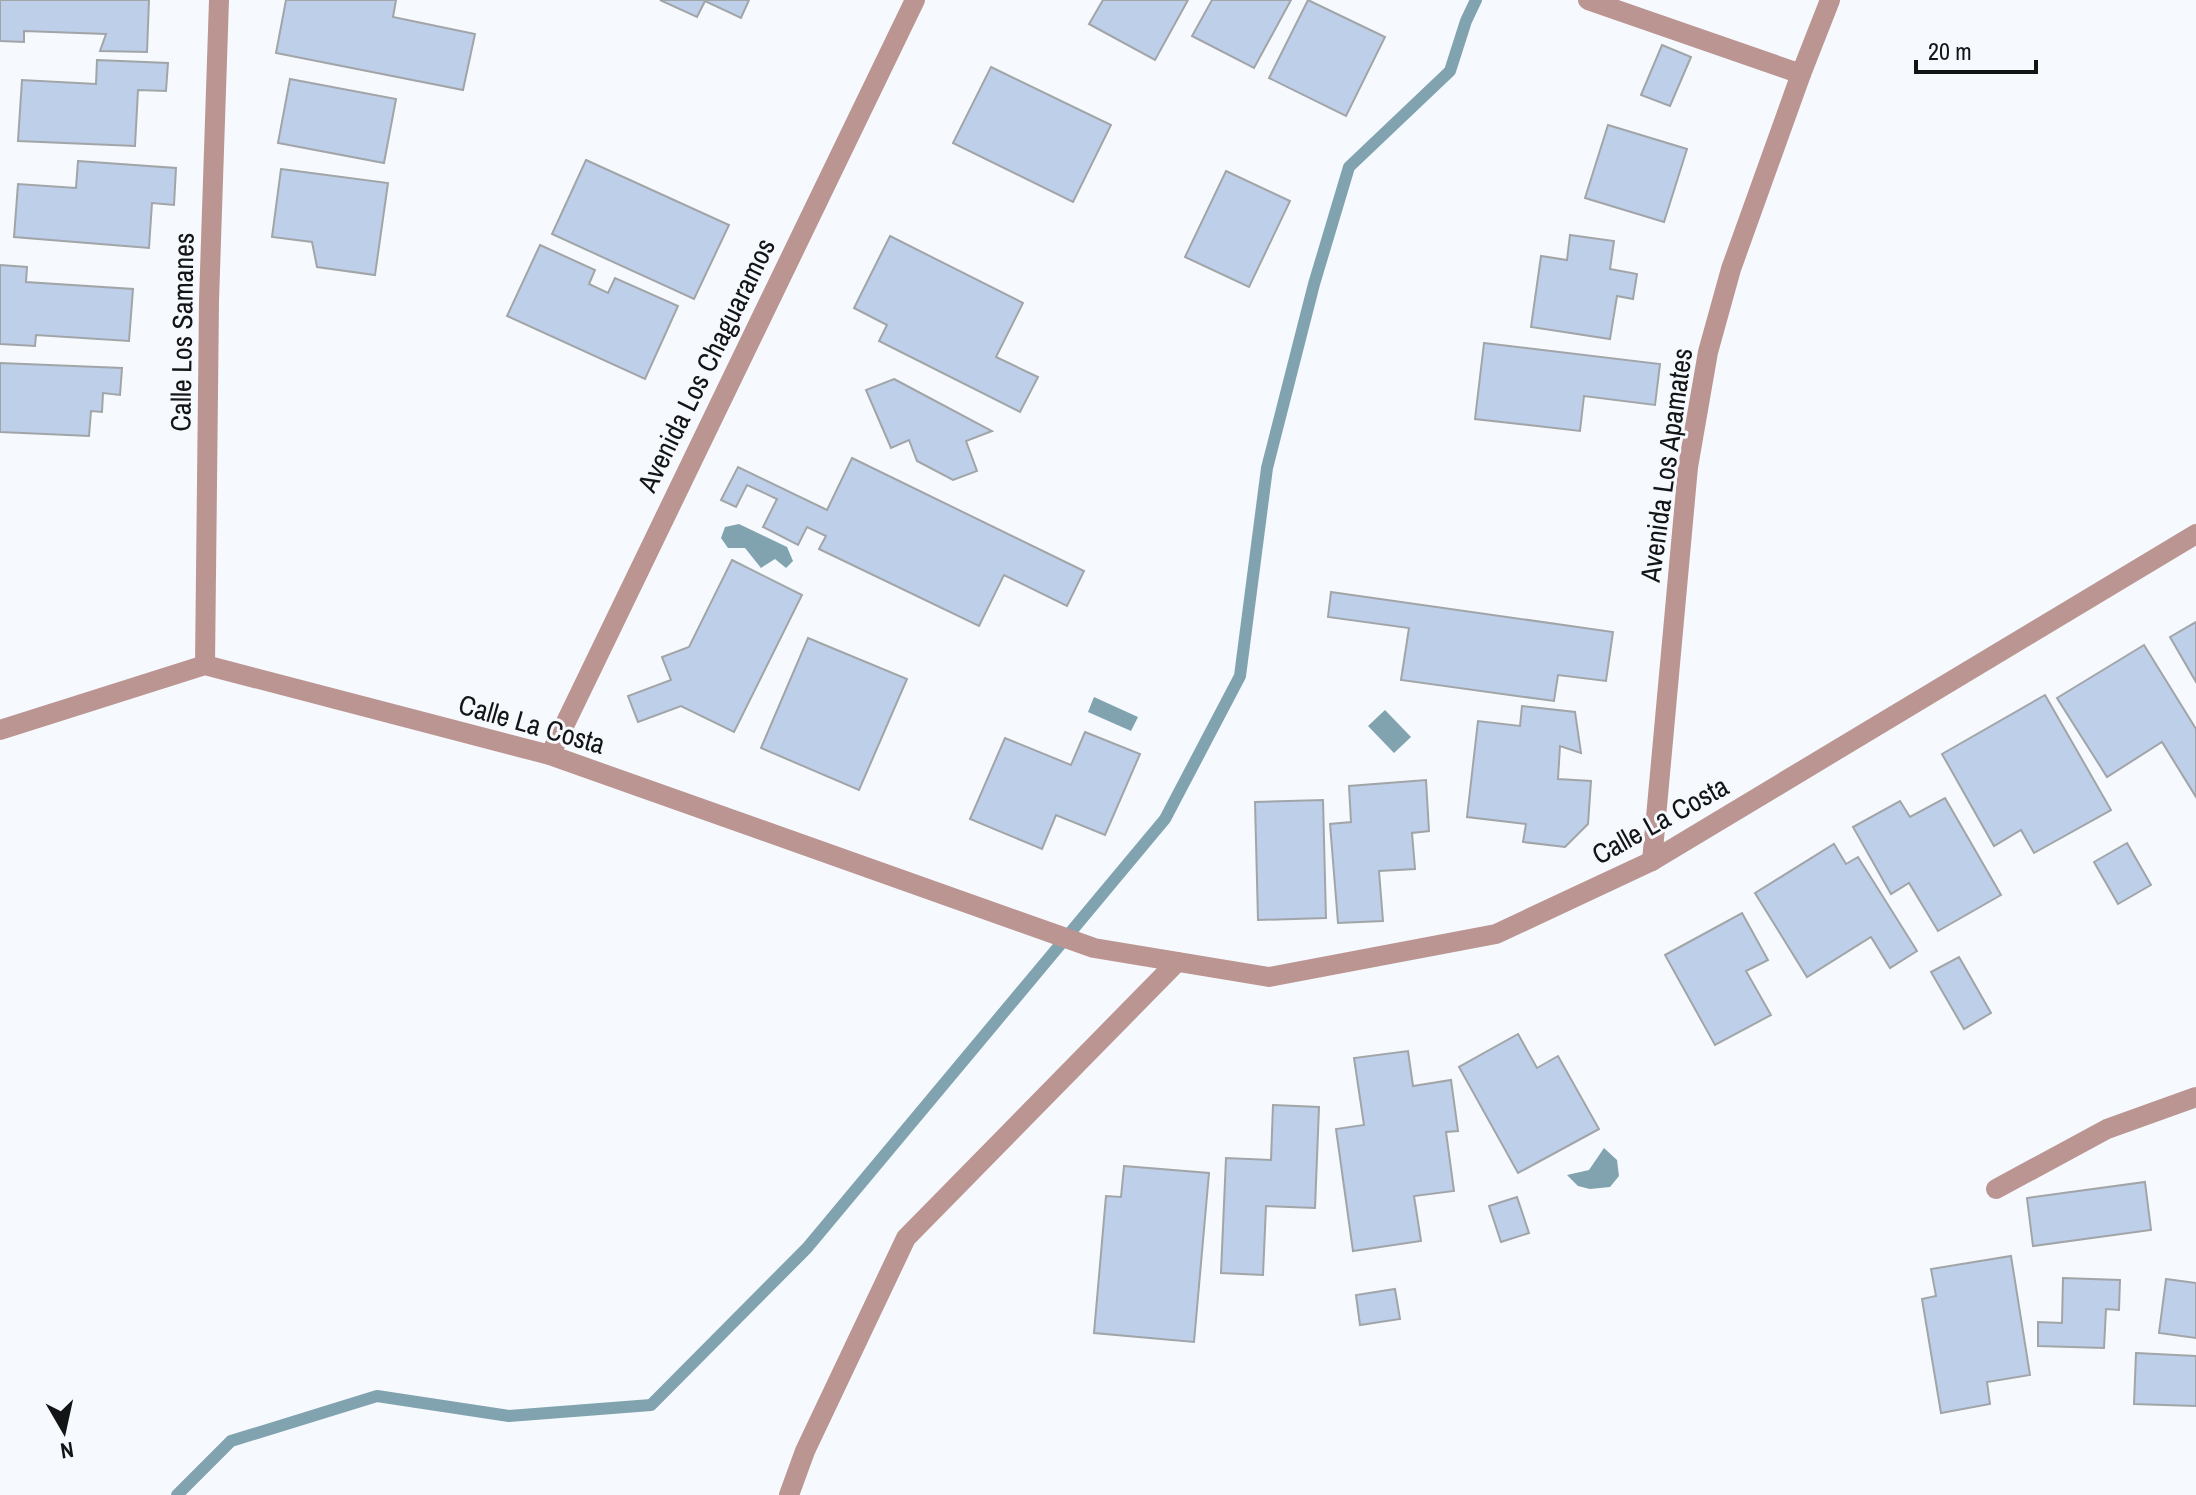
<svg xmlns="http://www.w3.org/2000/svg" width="2196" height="1495" font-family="'Archivo Narrow',sans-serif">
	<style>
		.water { fill: #81a3af }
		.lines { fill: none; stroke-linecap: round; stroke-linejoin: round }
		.stream { stroke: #81a3af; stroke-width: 12 }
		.building { fill: #bdcfe9; stroke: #a2a5a8; stroke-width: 2 }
		.minor { stroke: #bb9592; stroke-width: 20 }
		.labels { text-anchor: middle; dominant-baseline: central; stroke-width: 6; stroke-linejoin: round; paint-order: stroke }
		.street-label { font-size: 28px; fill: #131415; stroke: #f6f9fd }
	</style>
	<rect width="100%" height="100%" fill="#f6f9fd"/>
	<!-- water -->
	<g class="water">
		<polygon points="739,524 787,547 793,561 786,568 775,559 761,568 745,548 728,548 721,538 725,527"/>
		<polygon points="1094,697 1138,717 1131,731 1088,712"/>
		<polygon points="1385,710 1411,737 1394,753 1368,726"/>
		<polygon points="1604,1148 1617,1160 1619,1176 1610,1187 1590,1189 1578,1186 1567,1175 1589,1170"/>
	</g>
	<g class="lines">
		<!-- stream -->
		<polyline class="stream" points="177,1495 231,1441 377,1396 509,1416 651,1405 807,1248 1165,819 1240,676 1267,468 1314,284 1349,167 1450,71 1466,21 1476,0"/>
	</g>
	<!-- building -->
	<g class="building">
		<polygon points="0,0 149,0 147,52 100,51 106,34 24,31 24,42 0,41"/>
		<polygon points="286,0 396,0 393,17 475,34 463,90 276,53"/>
		<polygon points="660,0 749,0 741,18 705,1 697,17"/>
		<polygon points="1103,0 1188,0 1155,60 1089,24"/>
		<polygon points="1212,0 1291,0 1254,68 1192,36"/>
		<polygon points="1308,0 1385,37 1346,116 1269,78"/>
		<polygon points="1662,45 1691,57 1670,106 1641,95"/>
		<polygon points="97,60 168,63 166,91 138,90 135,146 18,141 22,80 96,84"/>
		<polygon points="991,67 1111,125 1073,202 953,143"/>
		<polygon points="290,79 396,99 384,163 278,143"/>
		<polygon points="1608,125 1687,149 1664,222 1585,198"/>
		<polygon points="586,160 729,225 694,299 552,234"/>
		<polygon points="78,161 176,168 174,205 152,203 149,248 14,237 18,184 76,188"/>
		<polygon points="281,169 388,183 375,275 317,267 312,242 272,237"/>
		<polygon points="1226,171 1290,201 1249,287 1185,257"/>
		<polygon points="1570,235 1614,241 1610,269 1637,274 1633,299 1617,296 1610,339 1531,327 1541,256 1567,260"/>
		<polygon points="890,236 1023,303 996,357 1038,377 1020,412 879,341 887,325 854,308"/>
		<polygon points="540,245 595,270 589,284 608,293 615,278 678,306 645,379 507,316"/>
		<polygon points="0,265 27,267 26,282 133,289 129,341 36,335 35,346 0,344"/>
		<polygon points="1484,343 1660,364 1655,405 1584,396 1580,431 1475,419"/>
		<polygon points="0,363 122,368 120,395 103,393 102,412 91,411 89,436 0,432"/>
		<polygon points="894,379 992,431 966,441 977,471 953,480 917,461 909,440 891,448 866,390"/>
		<polygon points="852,458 1084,571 1067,606 1004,575 979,626 819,549 826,536 807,527 798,545 763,527 777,499 747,485 736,507 721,500 738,467 827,510"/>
		<polygon points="732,560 802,595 734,732 681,706 638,722 628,696 671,680 662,657 689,647"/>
		<polygon points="1331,592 1613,632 1606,681 1558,675 1554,701 1401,680 1409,628 1328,617"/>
		<polygon points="2196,622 2196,682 2170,637"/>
		<polygon points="808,638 907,679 859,790 761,748"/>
		<polygon points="2144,645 2196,729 2196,797 2162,742 2107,777 2057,698"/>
		<polygon points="2045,695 2111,810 2034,853 2021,830 1994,846 1942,754"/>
		<polygon points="1522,706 1575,712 1581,753 1560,746 1558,779 1591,781 1588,824 1565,847 1523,842 1526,824 1467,817 1478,721 1520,726"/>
		<polygon points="1085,732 1140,754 1105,835 1056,815 1042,849 970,819 1005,738 1071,765"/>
		<polygon points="1426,780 1429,831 1412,833 1415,869 1379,871 1383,921 1338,923 1330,824 1351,822 1349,786"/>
		<polygon points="1945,798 2001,895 1938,931 1909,883 1891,894 1853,827 1900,801 1910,817"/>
		<polygon points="1323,800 1326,918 1258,920 1255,802"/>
		<polygon points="2127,843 2151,885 2118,904 2094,862"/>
		<polygon points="1834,844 1846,864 1858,857 1917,951 1890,968 1871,937 1807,977 1755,893"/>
		<polygon points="1742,913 1768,960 1746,971 1771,1015 1715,1045 1665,955"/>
		<polygon points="1959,957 1991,1013 1964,1029 1931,972"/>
		<polygon points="1518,1034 1537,1068 1558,1056 1599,1129 1518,1173 1459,1067"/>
		<polygon points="1408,1051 1413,1086 1451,1080 1458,1131 1446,1132 1454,1191 1414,1196 1421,1241 1353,1251 1336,1129 1364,1125 1354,1058"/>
		<polygon points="1273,1105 1319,1107 1315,1208 1266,1206 1263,1275 1221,1273 1226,1158 1271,1160"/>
		<polygon points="1124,1166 1209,1173 1194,1342 1094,1333 1106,1196 1121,1197"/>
		<polygon points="2145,1182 2151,1230 2033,1246 2027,1198"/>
		<polygon points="1517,1197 1529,1233 1501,1242 1489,1206"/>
		<polygon points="2011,1256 2030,1375 1987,1382 1990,1404 1941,1413 1922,1299 1936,1296 1931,1269"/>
		<polygon points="2063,1278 2120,1280 2119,1310 2106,1309 2104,1348 2038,1346 2038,1322 2062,1323"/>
		<polygon points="2166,1279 2196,1283 2196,1338 2159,1333"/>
		<polygon points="1395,1289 1400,1319 1360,1325 1356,1295"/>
		<polygon points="2136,1353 2196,1356 2196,1406 2134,1404"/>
	</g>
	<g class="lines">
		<!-- minor -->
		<g class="minor">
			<polyline points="1588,0 1801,74"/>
			<polyline points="205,665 209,301 219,0"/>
			<polyline points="0,730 205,665 550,755 1094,948 1269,977 1496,934 1652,861 2196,534"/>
			<polyline points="550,755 915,0"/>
			<polyline points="1652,861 1688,467 1708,352 1731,269 1801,74 1830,0"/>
			<polyline points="1996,1189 2107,1129 2196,1097"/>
			<polyline points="789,1495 805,1451 906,1238 1177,962"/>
		</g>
	</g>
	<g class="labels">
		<!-- street labels -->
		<g class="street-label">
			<text transform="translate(182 332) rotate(-89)">Calle Los Samanes</text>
			<text transform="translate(706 365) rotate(-64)">Avenida Los Chaguaramos</text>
			<text transform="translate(1666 465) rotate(-82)">Avenida Los Apamates</text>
			<text transform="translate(532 724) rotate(16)">Calle La Costa</text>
			<text transform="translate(1660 820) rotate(-29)">Calle La Costa</text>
		</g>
	</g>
	<!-- north arrow -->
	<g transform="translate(64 1431) rotate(171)" stroke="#f6f9fd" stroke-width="6" paint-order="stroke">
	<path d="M0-6L14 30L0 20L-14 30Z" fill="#131415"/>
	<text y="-12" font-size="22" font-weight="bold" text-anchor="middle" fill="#131415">N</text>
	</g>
	<!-- scale -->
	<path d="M1916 60v12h120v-12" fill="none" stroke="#131415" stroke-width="4"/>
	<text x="1928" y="60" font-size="24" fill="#131415" stroke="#f6f9fd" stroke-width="6" paint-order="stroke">20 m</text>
</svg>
